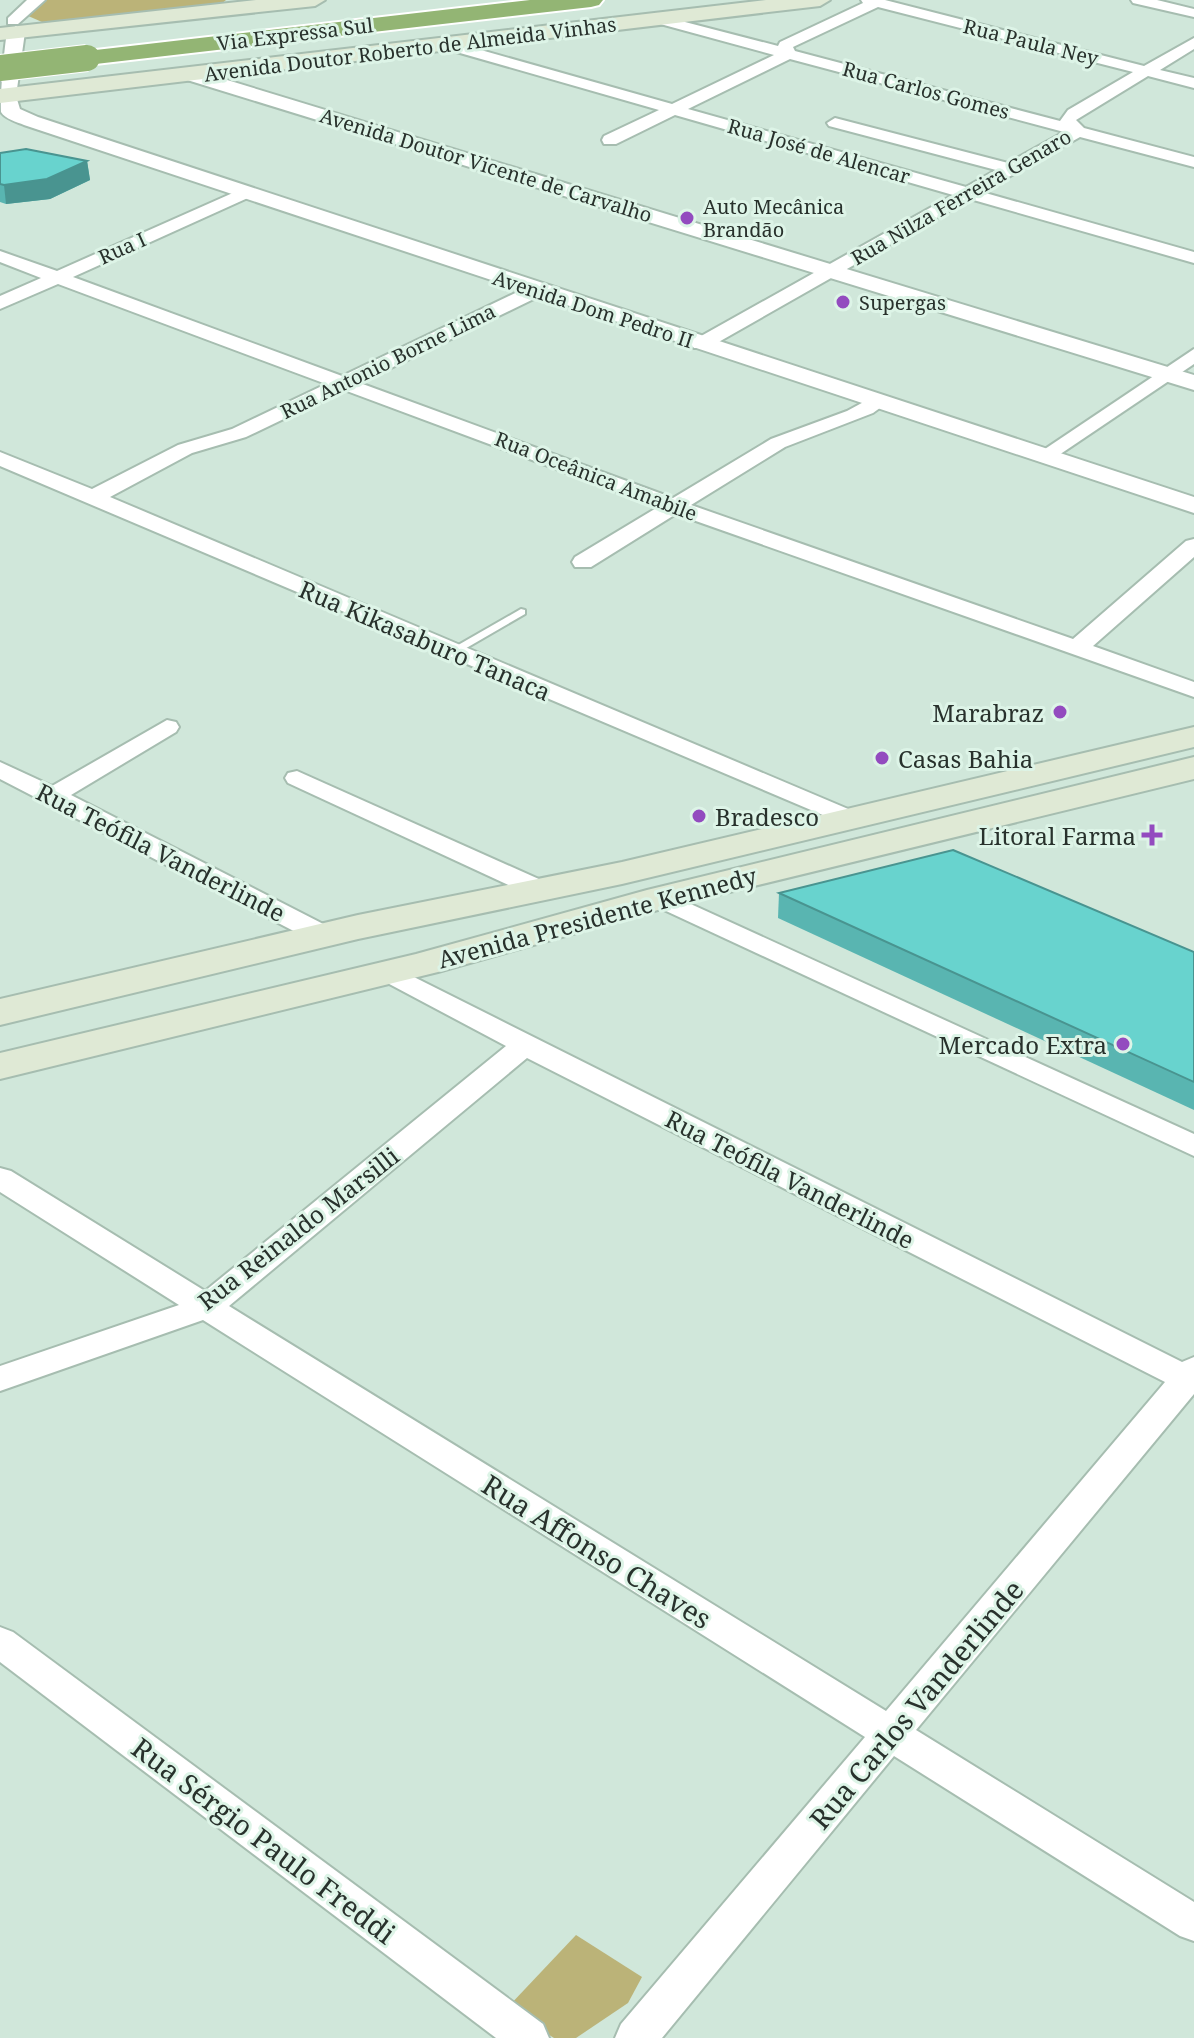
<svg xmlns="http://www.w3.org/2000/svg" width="1194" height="2038" font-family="'Noto Serif',serif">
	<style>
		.green { fill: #bbb378 }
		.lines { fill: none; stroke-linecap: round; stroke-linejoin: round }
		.service-casing { stroke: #a6bdb0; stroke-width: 4 }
		.minor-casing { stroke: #a6bdb0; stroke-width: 4 }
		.tertiary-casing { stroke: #a6bdb0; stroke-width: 4 }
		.secondary-casing { stroke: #a6bdb0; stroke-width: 4 }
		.motorway-casing { stroke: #fff; stroke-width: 4 }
		.service { fill: #fff; fill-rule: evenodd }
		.minor { fill: #fff; fill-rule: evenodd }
		.tertiary { fill: #fff; fill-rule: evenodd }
		.secondary { fill: #dfe9d5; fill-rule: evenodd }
		.motorway { fill: #93b574; fill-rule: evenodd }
		.motorway-bridge-casing { stroke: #fff; stroke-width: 28; stroke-linecap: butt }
		.motorway-bridge { stroke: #93b574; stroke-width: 26 }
		.wall { fill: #59b5b1 }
		.shaded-wall { fill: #499490 }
		.building { fill: #68d3ce; stroke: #499490; stroke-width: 2 }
		.poi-dot { fill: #934bbf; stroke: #ddf4e7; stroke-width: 3 }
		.labels { text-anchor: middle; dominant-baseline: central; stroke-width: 6; stroke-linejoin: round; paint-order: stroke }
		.far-street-label { font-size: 20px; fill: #28312c; stroke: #ddf4e7 }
		.far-poi-label { font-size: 20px; fill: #28312c; stroke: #ddf4e7; text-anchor: start }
		.street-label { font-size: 24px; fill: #28312c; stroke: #ddf4e7 }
		.poi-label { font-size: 24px; fill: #28312c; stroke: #ddf4e7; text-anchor: end }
		.near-street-label { font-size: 28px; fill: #28312c; stroke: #ddf4e7 }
	</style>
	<rect width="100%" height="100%" fill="#d0e7da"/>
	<!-- green -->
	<g class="green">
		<polygon points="45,0 226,0 220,5 55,23 42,22 26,15"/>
		<polygon points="576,1935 642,1977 628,2003 576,2038 554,2038 507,2008"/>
	</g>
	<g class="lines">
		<defs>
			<polygon id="service" points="521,609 525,610 525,614 456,654 452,655 446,652"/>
			<g id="minor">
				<polygon points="27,0 45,0 18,24 8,24 8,18"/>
				<path d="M861,0H885L1144,66L1194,38V49L1160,70L1194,78V88L1148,76L1076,120L1084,128L1194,157V167L1080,137L982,192L1194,252V263L970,199L708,348H694L691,344L694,340L953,195L675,115L616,144H604L602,140L604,136L659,110L439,47L436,44L444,39L449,41L672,104L774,55L653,22V16L658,15L778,46L780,42L863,3ZM878,7L1133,72L1068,110L1060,121L795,51L793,47ZM790,59L1064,132L1008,163L835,118L827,123L829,126L996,170L966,187L688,109Z"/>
				<polygon points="1131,0 1157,0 1194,9 1194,17 1133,3"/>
				<polygon points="244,188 253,193 250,197 73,277 342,376 530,286 544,286 546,290 544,294 360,383 673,498 771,439 847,411 871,398 885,398 888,402 873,413 785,447 691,505 1073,639 1186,541 1194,539 1194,557 1093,646 1194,682 1194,697 676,514 591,567 575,567 572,562 575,557 658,507 344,390 246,437 192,453 110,497 860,814 864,819 860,824 851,827 0,466 0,452 92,489 178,445 232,429 326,384 58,284 0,309 0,296 41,278 0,262 0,251 57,271"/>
				<polygon points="1194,349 1194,364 1053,459 1039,459 1036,455"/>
				<polygon points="167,720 176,722 179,727 176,732 71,795 333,929 336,935 333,941 313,941 0,779 0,762 52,786"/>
				<polygon points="297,771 550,884 554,890 550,896 532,896 288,783 285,778 288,773"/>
				<polygon points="660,890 1194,1134 1194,1156 651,904 647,898 651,892"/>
				<path d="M388,964L1182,1362L1194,1357V1394L916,1730L1194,1902V1941L1180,1936L894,1756L662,2038H615L621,2024L865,1737L203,1320L0,1391V1366L179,1305L0,1192V1168L11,1171L205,1291L506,1046L378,978L374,972L378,966ZM527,1058L1165,1382L886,1711L229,1306Z"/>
				<polygon points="0,1627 13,1632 543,2024 549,2038 496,2038 0,1662"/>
			</g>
			<g id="tertiary">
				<path d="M16,26L25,32L16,96L20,109L38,117L1194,497V513L24,125C17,122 5,119 1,112C0,95 4,50 7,32Z"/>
				<polygon points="191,69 1194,375 1194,390 184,79 181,75 184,71"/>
			</g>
			<g id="secondary">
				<polygon points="256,0 325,0 315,6 0,40 0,28"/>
				<polygon points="766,0 830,0 820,6 0,103 0,89"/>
				<polygon points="1194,727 1194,747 622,884 358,939 0,1025 0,999 358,915 622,862"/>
				<polygon points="1194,757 1194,779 672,906 438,972 0,1079 0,1053 416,954 647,890"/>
			</g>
			<polygon id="motorway" points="530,0 603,0 599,5 591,7 87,65 78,63 75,58 78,53 87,51"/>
		</defs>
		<!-- service casing -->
		<use href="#service" class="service-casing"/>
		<!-- minor casing -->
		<use href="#minor" class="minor-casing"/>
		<!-- tertiary casing -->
		<use href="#tertiary" class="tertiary-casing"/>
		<!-- secondary casing -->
		<use href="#secondary" class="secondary-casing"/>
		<!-- motorway casing -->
		<use href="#motorway" class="motorway-casing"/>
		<!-- service -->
		<use href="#service" class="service"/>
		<!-- minor -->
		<use href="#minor" class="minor"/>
		<!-- tertiary -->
		<use href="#tertiary" class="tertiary"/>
		<!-- secondary -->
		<use href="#secondary" class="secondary"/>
		<!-- motorway -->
		<use href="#motorway" class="motorway"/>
		<defs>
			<polyline id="motorway-bridge" points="0,68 87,58"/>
		</defs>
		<!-- motorway-bridge casing -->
		<use href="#motorway-bridge" class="motorway-bridge-casing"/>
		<!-- motorway-bridge -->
		<use href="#motorway-bridge" class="motorway-bridge"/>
	</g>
	<!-- wall -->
	<g class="wall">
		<polygon points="0,153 87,161 90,180 50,199 6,204 0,202"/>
		<polygon points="779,893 1194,952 1194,1110 778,918"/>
	</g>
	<!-- shaded-wall -->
	<polygon class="shaded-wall" points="87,161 90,180 50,199 6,204 4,185"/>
	<!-- building -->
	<g class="building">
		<polygon points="26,149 87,161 47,179 4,185 0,184 0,153"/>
		<polygon points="953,850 1194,952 1194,1082 779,893"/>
	</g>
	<!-- markers -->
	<g class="poi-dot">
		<circle cx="687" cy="218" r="8"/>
		<circle cx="843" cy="302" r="8"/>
		<circle cx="1060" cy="712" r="8"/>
		<circle cx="882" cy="758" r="8"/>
		<circle cx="699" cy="816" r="8"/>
		<path d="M1148 823h8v8h8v8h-8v8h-8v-8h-8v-8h8z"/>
		<circle cx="1123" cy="1044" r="8"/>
	</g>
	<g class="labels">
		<!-- far-street labels -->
		<g class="far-street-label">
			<text transform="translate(295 34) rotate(-7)">Via Expressa Sul</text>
			<text transform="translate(1031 42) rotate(14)">Rua Paula Ney</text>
			<text transform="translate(410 49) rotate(-7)">Avenida Doutor Roberto de Almeida Vinhas</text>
			<text transform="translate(926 90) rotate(15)">Rua Carlos Gomes</text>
			<text transform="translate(819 151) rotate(16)">Rua José de Alencar</text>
			<text transform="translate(486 165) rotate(17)">Avenida Doutor Vicente de Carvalho</text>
			<text transform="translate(961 197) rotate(-30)">Rua Nilza Ferreira Genaro</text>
			<text transform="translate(122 248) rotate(-24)">Rua I</text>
			<text transform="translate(593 309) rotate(18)">Avenida Dom Pedro II</text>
			<text transform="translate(388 361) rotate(-26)">Rua Antonio Borne Lima</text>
			<text transform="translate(596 476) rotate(21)">Rua Oceânica Amabile</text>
		</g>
		<!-- far-poi labels -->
		<g class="far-poi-label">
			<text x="703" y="206">Auto Mecânica<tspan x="703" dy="23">Brandão</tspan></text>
			<text x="859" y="302">Supergas</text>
		</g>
		<!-- street labels -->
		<g class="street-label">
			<text transform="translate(425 640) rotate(23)">Rua Kikasaburo Tanaca</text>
			<text transform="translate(161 852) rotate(27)">Rua Teófila Vanderlinde</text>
			<text transform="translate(597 917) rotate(-15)">Avenida Presidente Kennedy</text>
			<text transform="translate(790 1179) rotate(27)">Rua Teófila Vanderlinde</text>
			<text transform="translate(298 1228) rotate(-38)">Rua Reinaldo Marsilli</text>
		</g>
		<!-- poi labels -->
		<g class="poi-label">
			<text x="1044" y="712">Marabraz</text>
			<text x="898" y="758" text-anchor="start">Casas Bahia</text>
			<text x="715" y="816" text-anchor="start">Bradesco</text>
			<text x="1136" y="835">Litoral Farma</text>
			<text x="1107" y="1044">Mercado Extra</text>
		</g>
		<!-- near-street labels -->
		<g class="near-street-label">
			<text transform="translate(597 1551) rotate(32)">Rua Affonso Chaves</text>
			<text transform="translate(916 1704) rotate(-50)">Rua Carlos Vanderlinde</text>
			<text transform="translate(264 1840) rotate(37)">Rua Sérgio Paulo Freddi</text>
		</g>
	</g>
</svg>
